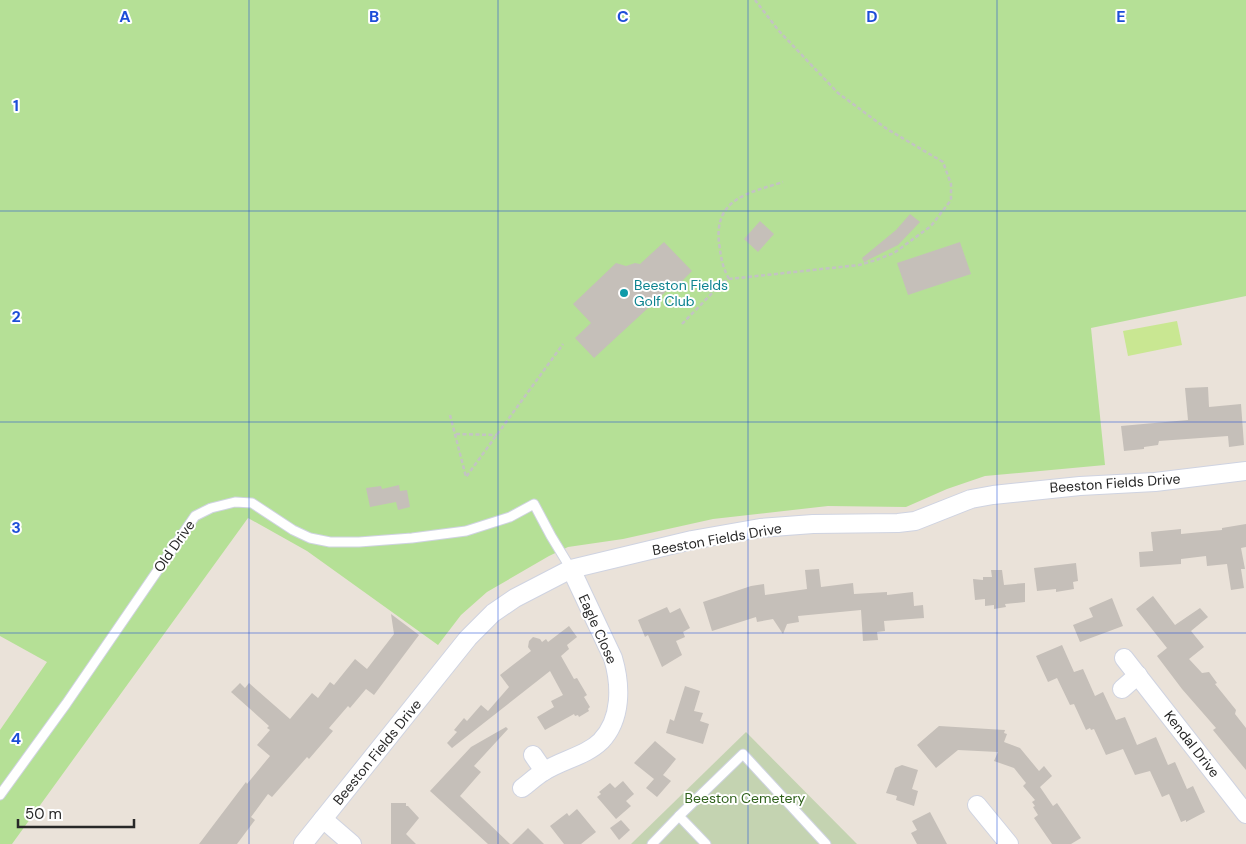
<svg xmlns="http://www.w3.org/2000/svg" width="1246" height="844" font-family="'DM Sans',sans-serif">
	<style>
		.green { fill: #b5e096 }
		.cemetery { fill: #c4d3b1 }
		.pitch { fill: #c9e792 }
		.building { fill: #c5bfb9 }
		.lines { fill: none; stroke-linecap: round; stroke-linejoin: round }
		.service-casing { stroke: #cfd3e1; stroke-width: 11 }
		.minor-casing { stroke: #cfd3e1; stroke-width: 20 }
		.path { stroke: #c3c3c3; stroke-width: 2.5; stroke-dasharray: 4 2.5; stroke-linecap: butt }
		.service { stroke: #fff; stroke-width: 9 }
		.minor { stroke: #fff; stroke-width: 18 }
		.grid { fill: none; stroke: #1d4ed8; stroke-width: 1; stroke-opacity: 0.55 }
		.culture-dot { fill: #0f9aa8; stroke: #fff; stroke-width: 2 }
		.labels { text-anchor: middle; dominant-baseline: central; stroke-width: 4; stroke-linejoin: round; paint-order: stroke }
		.culture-label { font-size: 14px; fill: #0d838f; stroke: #fff; text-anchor: start }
		.street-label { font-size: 14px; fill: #282828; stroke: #fff }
		.park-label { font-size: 14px; fill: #2f611b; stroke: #fff }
		.grid-label { font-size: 16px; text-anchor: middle; font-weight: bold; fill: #1d4ed8; stroke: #fff; stroke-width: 4; stroke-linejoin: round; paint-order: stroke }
	</style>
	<rect width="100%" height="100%" fill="#eae2d9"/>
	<!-- green -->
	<polygon class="green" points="0,0 1246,0 1246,296 1091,328 1105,465 985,476 947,489 906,507 828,506 713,519 623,539 568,547 549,556 487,592 461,615 438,645 307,551 248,518 12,844 0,844 0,730 47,662 0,636"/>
	<!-- cemetery -->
	<polygon class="cemetery" points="746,732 857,844 631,844"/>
	<!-- pitch -->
	<polygon class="pitch" points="1177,321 1182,345 1128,356 1123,331"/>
	<!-- building -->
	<g class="building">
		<polygon points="910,214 920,222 898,245 864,262 862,258 896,230"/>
		<polygon points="760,221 774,234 758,252 744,239"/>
		<polygon points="664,242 692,271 677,286 674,284 594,358 575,338 591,323 573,304 616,263 626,266 635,263 640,264"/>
		<polygon points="960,242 971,274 908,295 897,263"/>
		<polygon points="1208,387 1209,407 1241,404 1244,445 1229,447 1228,436 1159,441 1158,445 1144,447 1144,449 1124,451 1121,426 1188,420 1185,388"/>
		<polygon points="399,485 400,491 407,490 410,507 398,510 396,502 370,507 366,488 381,486 382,489"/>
		<polygon points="1246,524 1246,547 1241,548 1245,569 1241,569 1244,588 1231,590 1227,564 1207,566 1206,556 1181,559 1181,564 1140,567 1139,552 1153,551 1151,532 1181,529 1181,534 1222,530 1222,528"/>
		<polygon points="1076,563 1078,581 1073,582 1074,589 1056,592 1056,589 1037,591 1034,568"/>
		<polygon points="819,569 821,587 853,583 854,594 887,592 887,595 913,592 914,606 923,605 924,618 884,621 885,631 877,632 878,640 863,641 861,610 798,616 799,622 787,624 783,634 773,619 757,622 756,617 712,631 703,602 751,586 764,584 765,595 807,589 805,570"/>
		<polygon points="991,570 1002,570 1004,585 1025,583 1025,602 1005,604 1006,607 994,609 994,605 985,606 985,599 975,600 973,579 983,580 983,577 992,577"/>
		<polygon points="1153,596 1175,625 1200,608 1208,617 1191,631 1204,647 1189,659 1202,673 1209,672 1217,683 1215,684 1236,710 1235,714 1246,728 1246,770 1213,730 1216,728 1182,689 1157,656 1167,648 1136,609"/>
		<polygon points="1112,598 1123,626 1080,642 1073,625 1093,617 1089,608"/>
		<polygon points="667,607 670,613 680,608 690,628 683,632 685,637 676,641 682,655 662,667 648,635 645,637 638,620"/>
		<polygon points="391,614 419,635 374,695 366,689 350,708 348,706 329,728 333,731 309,759 307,757 272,797 268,794 251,817 255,820 237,844 199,844 246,782 247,784 270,756 257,745 270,730 267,728 269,726 231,692 240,683 245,688 249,683 290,719 312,693 318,698 330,682 334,685 355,659 367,669 394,634"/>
		<polygon points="569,626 577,637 567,645 569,649 561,656 574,679 577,678 587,695 584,697 590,707 588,709 589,711 579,717 578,715 575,716 574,714 545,730 537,717 554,707 551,701 563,695 550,671 452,748 447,743 457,732 454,730 464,718 467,721 481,705 488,711 509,687 500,675 531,651 528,647 529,641 533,637 540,639 542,642 546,639 548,642"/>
		<polygon points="1062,645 1074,672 1083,669 1095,696 1103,692 1116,720 1125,717 1137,745 1156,737 1168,765 1175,762 1187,789 1193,786 1205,812 1186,822 1186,820 1181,822 1169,794 1162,797 1150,771 1135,775 1123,749 1106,755 1094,729 1091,730 1090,728 1086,730 1074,704 1070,705 1057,678 1048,682 1036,656"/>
		<polygon points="685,686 700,691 694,711 703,713 700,721 709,724 703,744 666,733 670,719 674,721"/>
		<polygon points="939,726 1005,730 1004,733 1007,734 1004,742 1020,748 1039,771 1044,766 1052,776 1040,787 1053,806 1057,803 1081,838 1071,844 1052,844 1034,818 1038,815 1033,807 1035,806 1032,802 1035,800 1023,786 1026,783 1014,768 994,761 998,752 958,750 936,768 917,745"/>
		<polygon points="506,727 508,729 474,766 481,772 460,796 510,844 488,844 430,791 471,747"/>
		<polygon points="655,741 676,759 663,775 671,781 657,797 646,788 654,779 634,763"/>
		<polygon points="902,765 918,770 912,789 918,791 914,806 896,800 897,796 886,793 895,768"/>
		<polygon points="623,781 634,794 626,801 631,806 616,819 597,797 601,794 599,792 610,783 615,788"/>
		<polygon points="391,803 406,803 406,806 408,806 419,818 406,834 416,844 391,844"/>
		<polygon points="577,809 596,832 581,844 564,844 550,826 567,813 569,816"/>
		<polygon points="930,812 947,844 917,844 911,833 917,830 912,821"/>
		<polygon points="621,820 630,830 619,840 610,828"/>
		<polygon points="528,828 544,844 512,844"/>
	</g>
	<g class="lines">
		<defs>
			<g id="service">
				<polyline points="0,795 66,704 195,516 211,508 235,502 252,503 293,530 310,538 330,542 359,542 412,538 466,531 510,517 534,504 551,536 571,569"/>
				<polyline points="652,844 679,816"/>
				<polyline points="706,844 679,816 743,754 826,844"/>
			</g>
			<g id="minor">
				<polyline points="1124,658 1246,814"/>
				<polyline points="1122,689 1138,675"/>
				<polyline points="533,755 544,771"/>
				<path d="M522,788C529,783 536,776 543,772C561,760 586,756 601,741C622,719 621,685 613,658L571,569"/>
				<polyline points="977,805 1009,844"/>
				<polyline points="323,819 352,844"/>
				<polyline points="303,844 468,638 493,613 515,598 571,569 692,540 760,528 813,524 898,523 915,521 971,499 993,495 1080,486 1155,482 1246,471"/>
			</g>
		</defs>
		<!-- service casing -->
		<use href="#service" class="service-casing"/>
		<!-- minor casing -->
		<use href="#minor" class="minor-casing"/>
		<!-- path -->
		<g class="path">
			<path d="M729,279C722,266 721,257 719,243C714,198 749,193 783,182"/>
			<polyline points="682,324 722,283 729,279 859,265 876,260 894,253 931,226 951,200 951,184 943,162 887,129 838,93 779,31 755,0"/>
			<polyline points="450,415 466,477 563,344"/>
			<polyline points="456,434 497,435"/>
		</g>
		<!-- service -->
		<use href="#service" class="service"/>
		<!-- minor -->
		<use href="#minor" class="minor"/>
	</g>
	<!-- grid -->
	<path class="grid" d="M249,0V844M498,0V844M748,0V844M997,0V844M0,211H1246M0,422H1246M0,633H1246"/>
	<!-- markers -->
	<circle class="culture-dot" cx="624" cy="293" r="5"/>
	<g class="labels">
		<!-- culture labels -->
		<g class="culture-label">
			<text x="634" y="285">Beeston Fields<tspan x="634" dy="16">Golf Club</tspan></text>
		</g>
		<!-- street labels -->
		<g class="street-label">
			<text transform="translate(1115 483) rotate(-4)">Beeston Fields Drive</text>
			<text transform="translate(717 539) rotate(-10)">Beeston Fields Drive</text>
			<text transform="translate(174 546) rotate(-55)">Old Drive</text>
			<text transform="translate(598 629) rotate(66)">Eagle Close</text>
			<text transform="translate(1192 744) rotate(52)">Kendal Drive</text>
			<text transform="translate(377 752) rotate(-51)">Beeston Fields Drive</text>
		</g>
		<!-- park labels -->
		<g class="park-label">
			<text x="745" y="798">Beeston Cemetery</text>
		</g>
	</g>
	<g class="grid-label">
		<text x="125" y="22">A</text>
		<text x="374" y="22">B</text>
		<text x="623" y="22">C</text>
		<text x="872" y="22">D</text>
		<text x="1121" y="22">E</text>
		<text x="16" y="111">1</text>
		<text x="16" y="322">2</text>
		<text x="16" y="533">3</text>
		<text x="16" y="744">4</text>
	</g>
	<!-- scale -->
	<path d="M18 819v8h116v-8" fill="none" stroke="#282828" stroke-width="2.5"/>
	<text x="25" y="819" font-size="15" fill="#282828" stroke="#ffffff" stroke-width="4" paint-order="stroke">50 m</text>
</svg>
